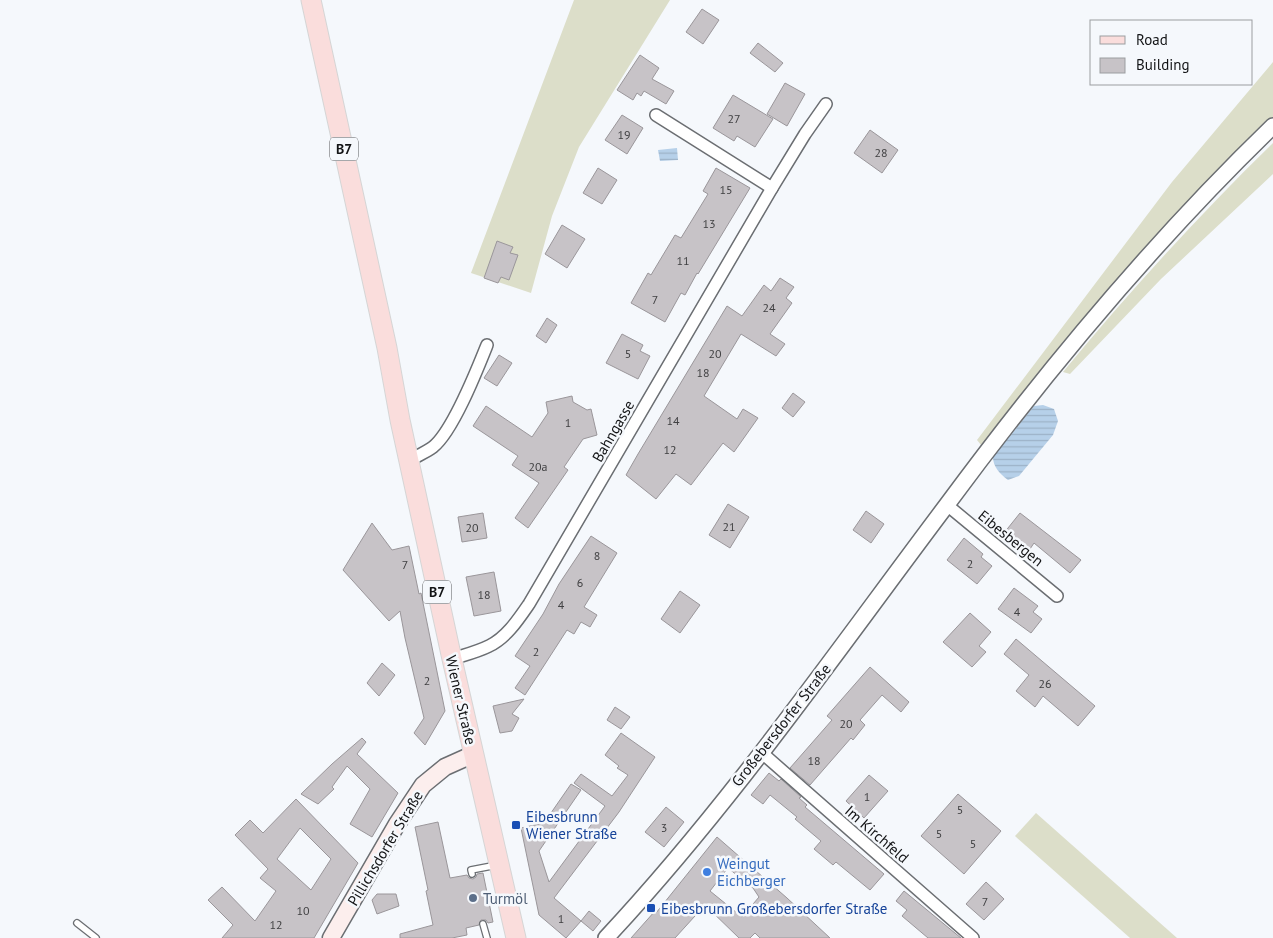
<svg xmlns="http://www.w3.org/2000/svg" width="1273" height="938" font-family="'PT Sans',sans-serif">
	<style>
		.grass { fill: #dcdec9 }
		.water { fill: url(#water-rules) }
		.building { fill: #c7c3c7; stroke: #9a969a; fill-rule: evenodd }
		.lines { fill: none; stroke-linecap: round; stroke-linejoin: round }
		.service-casing { stroke: #6b6e72; stroke-width: 8 }
		.minor-casing { stroke: #6b6e72; stroke-width: 14 }
		.tertiary-casing { stroke: #6b6e72; stroke-width: 18 }
		.secondary-casing { stroke: #6b6e72; stroke-width: 19 }
		.primary-casing { stroke: #d5d5d5; stroke-width: 21 }
		.service { stroke: #fff; stroke-width: 5.5 }
		.minor { stroke: #fff; stroke-width: 11 }
		.tertiary { stroke: #fff; stroke-width: 15 }
		.secondary { stroke: #fceeed; stroke-width: 16 }
		.primary { stroke: #fadddc; stroke-width: 19 }
		.transit-dot { fill: #1a4fb4; stroke: #f5f8fc; stroke-width: 2 }
		.shop-dot { fill: #3f7fe0; stroke: #f5f8fc; stroke-width: 2 }
		.service-dot { fill: #5c6f8a; stroke: #f5f8fc; stroke-width: 2 }
		.labels { text-anchor: middle; dominant-baseline: central; stroke-width: 5; stroke-linejoin: round; paint-order: stroke }
		.number-label { font-size: 12px; fill: #404042 }
		.shield { fill: #f5f8fc; stroke: #57585b; stroke-width: 1 }
		.shield-label { font-size: 14px; font-weight: bold; fill: #131416 }
		.street-label { font-size: 15px; fill: #131416; stroke: #f5f8fc }
		.transit-label { font-size: 15px; fill: #164399; stroke: #f5f8fc; text-anchor: start }
		.shop-label { font-size: 15px; fill: #366cbe; stroke: #f5f8fc; text-anchor: start }
		.service-label { font-size: 15px; fill: #4e5e75; stroke: #f5f8fc; text-anchor: start }
	</style>
	<defs>
		<pattern id="water-rules" width="6" height="5" patternUnits="userSpaceOnUse" patternTransform="scale(1.25)"><rect width="6" height="5" fill="#b6d0e9"/><path d="M0 2.5h6" fill="none" stroke="#9cb2c7"/></pattern>
	</defs>
	<rect width="100%" height="100%" fill="#f5f8fc"/>
	<!-- grass -->
	<g class="grass">
		<polygon points="574,0 670,0 579,147 552,216 531,293 471,273"/>
		<polygon points="1273,62 1273,118 1093,309 981,445 977,440 1172,182"/>
		<path d="M1273,143V174L1161,279L1070,374L1063,372C1129,292 1199,215 1273,143Z"/>
		<polygon points="1036,813 1177,938 1130,938 1015,836"/>
	</g>
	<!-- water -->
	<g class="water">
		<polygon points="677,148 678,160 660,161 658,150"/>
		<path d="M1043,405L1054,409L1058,421L1053,435L1019,476L1008,480C1000,474 993,467 993,457L1034,406Z"/>
	</g>
	<!-- building -->
	<g class="building">
		<polygon points="702,9 719,20 703,44 686,32"/>
		<polygon points="758,43 783,63 775,72 750,53"/>
		<polygon points="640,55 659,68 652,79 674,91 666,104 644,91 641,96 637,93 633,100 617,90"/>
		<polygon points="785,83 805,94 787,126 767,114"/>
		<polygon points="733,95 773,119 755,147 737,136 734,141 713,128"/>
		<polygon points="622,115 643,128 627,154 605,140"/>
		<polygon points="870,130 898,150 882,173 854,153"/>
		<polygon points="598,168 617,180 602,204 583,193"/>
		<polygon points="716,168 750,188 698,274 697,273 685,295 681,293 665,322 631,303 648,273 651,275 675,235 681,238 708,194 703,191"/>
		<polygon points="562,225 585,239 567,268 545,254"/>
		<polygon points="497,241 513,247 510,253 518,255 509,280 501,277 498,283 484,278"/>
		<polygon points="780,278 794,287 786,298 792,303 770,334 785,344 776,356 741,334 704,396 737,419 743,409 758,418 734,452 723,443 691,485 676,474 656,499 626,475 638,454 727,306 742,316 764,285 771,291"/>
		<polygon points="547,318 557,325 546,343 536,336"/>
		<polygon points="622,334 643,345 640,351 650,356 638,379 606,363"/>
		<polygon points="499,355 512,363 497,386 484,378"/>
		<polygon points="793,393 805,402 793,417 782,408"/>
		<polygon points="572,396 573,402 587,410 591,409 597,435 583,439 564,467 568,470 528,528 515,518 539,483 512,465 518,456 473,426 486,406 532,437 548,413 546,402"/>
		<polygon points="728,504 749,517 730,548 709,535"/>
		<polygon points="866,511 884,524 871,543 853,530"/>
		<polygon points="483,513 487,538 462,542 458,517"/>
		<polygon points="1020,513 1081,560 1070,573 1034,543 1028,552 1004,533"/>
		<polygon points="372,523 392,550 409,546 419,594 421,593 445,711 425,745 414,733 424,718 405,638 400,611 389,621 343,570"/>
		<polygon points="591,536 617,553 584,607 597,615 590,627 581,622 574,634 567,630 525,695 515,688 530,666 515,656 543,614 559,584"/>
		<polygon points="964,538 983,554 981,557 992,566 977,584 947,560"/>
		<polygon points="494,572 501,611 474,616 466,577"/>
		<polygon points="1014,588 1038,606 1033,612 1042,619 1031,633 998,609"/>
		<polygon points="680,591 700,605 680,633 661,619"/>
		<polygon points="970,613 991,632 979,646 986,652 972,667 943,642"/>
		<polygon points="1016,639 1095,706 1078,726 1043,696 1035,707 1016,691 1029,675 1004,654"/>
		<polygon points="382,663 395,675 379,696 367,683"/>
		<polygon points="870,667 909,702 901,712 882,695 860,720 865,725 853,740 851,738 810,785 790,768 832,720 827,716"/>
		<polygon points="524,699 512,714 519,718 512,731 500,733 493,706"/>
		<polygon points="615,707 630,717 621,729 607,720"/>
		<polygon points="621,733 655,757 619,812 554,898 581,921 566,938 539,915 521,828 544,823 571,784 581,790 539,851 549,882 605,806 574,783 581,774 612,796 628,775 617,768 619,766 605,755"/>
		<polygon points="362,738 366,742 357,754 398,793 372,837 350,824 370,789 347,766 332,787 334,789 318,804 301,794 332,764"/>
		<polygon points="769,773 779,781 781,779 801,797 799,798 807,805 805,807 884,874 870,890 836,862 833,865 814,849 821,841 795,819 797,817 770,795 763,804 751,795"/>
		<polygon points="869,775 888,791 864,818 846,801"/>
		<polygon points="958,794 1001,831 964,874 921,836"/>
		<path d="M296,799L358,863L314,938H222L233,925L208,900L222,887L255,921L276,891L260,878L268,869L235,835L250,820L263,833ZM300,828L331,859L311,890L277,859Z"/>
		<polygon points="666,807 684,822 664,847 645,832"/>
		<polygon points="438,822 450,878 467,875 469,878 473,879 476,877 477,874 483,873 493,922 488,923 486,920 481,920 479,925 466,928 467,935 452,938 400,938 400,934 433,925 426,891 428,890 415,827"/>
		<path d="M717,837L787,898L830,938H760L755,933L750,938H739L705,905L675,938H631L655,911L656,913ZM728,868L753,888L759,897L742,917L710,891Z"/>
		<polygon points="986,882 1004,899 984,920 966,904"/>
		<polygon points="904,891 961,938 928,938 902,916 907,910 896,901"/>
		<polygon points="377,894 396,894 399,906 377,914 372,900"/>
		<polygon points="589,911 601,921 593,931 581,921"/>
	</g>
	<g class="lines">
		<defs>
			<g id="service">
				<polyline points="472,874 471,870 497,865"/>
				<polyline points="77,923 96,938"/>
				<polyline points="483,924 487,938"/>
			</g>
			<g id="minor">
				<polyline points="656,115 772,188"/>
				<path d="M409,461C417,456 426,452 433,447C453,431 477,370 487,345"/>
				<polyline points="947,505 1057,596"/>
				<path d="M452,659C464,655 477,652 489,646C506,638 518,620 529,604L772,188L805,134L826,104"/>
				<polyline points="761,752 973,938"/>
			</g>
			<path id="tertiary" d="M606,938C731,804 836,652 946,506C1045,372 1153,242 1273,126"/>
			<polyline id="secondary" points="331,938 397,824 423,785 445,767 474,754"/>
			<polyline id="primary" points="311,0 387,348 400,420 452,659 516,938"/>
		</defs>
		<!-- service casing -->
		<use href="#service" class="service-casing"/>
		<!-- minor casing -->
		<use href="#minor" class="minor-casing"/>
		<!-- tertiary casing -->
		<use href="#tertiary" class="tertiary-casing"/>
		<!-- secondary casing -->
		<use href="#secondary" class="secondary-casing"/>
		<!-- primary casing -->
		<use href="#primary" class="primary-casing"/>
		<!-- service -->
		<use href="#service" class="service"/>
		<!-- minor -->
		<use href="#minor" class="minor"/>
		<!-- tertiary -->
		<use href="#tertiary" class="tertiary"/>
		<!-- secondary -->
		<use href="#secondary" class="secondary"/>
		<!-- primary -->
		<use href="#primary" class="primary"/>
	</g>
	<!-- markers -->
	<g class="transit-dot">
		<rect x="511" y="820" width="10" height="10" rx="2.5"/>
		<rect x="646" y="903" width="10" height="10" rx="2.5"/>
	</g>
	<circle class="shop-dot" cx="707" cy="872" r="5"/>
	<circle class="service-dot" cx="473" cy="898" r="5"/>
	<g class="labels">
		<!-- number labels -->
		<g class="number-label">
			<text x="734" y="118">27</text>
			<text x="624" y="134">19</text>
			<text x="881" y="152">28</text>
			<text x="726" y="189">15</text>
			<text x="709" y="223">13</text>
			<text x="683" y="260">11</text>
			<text x="655" y="299">7</text>
			<text x="769" y="307">24</text>
			<text x="628" y="353">5</text>
			<text x="715" y="353">20</text>
			<text x="703" y="372">18</text>
			<text x="673" y="420">14</text>
			<text x="568" y="422">1</text>
			<text x="670" y="449">12</text>
			<text x="538" y="466">20a</text>
			<text x="729" y="526">21</text>
			<text x="472" y="527">20</text>
			<text x="597" y="555">8</text>
			<text x="970" y="563">2</text>
			<text x="405" y="564">7</text>
			<text x="580" y="582">6</text>
			<text x="484" y="594">18</text>
			<text x="561" y="604">4</text>
			<text x="1017" y="611">4</text>
			<text x="536" y="651">2</text>
			<text x="427" y="680">2</text>
			<text x="1045" y="683">26</text>
			<text x="846" y="723">20</text>
			<text x="814" y="760">18</text>
			<text x="867" y="796">1</text>
			<text x="960" y="809">5</text>
			<text x="664" y="827">3</text>
			<text x="939" y="833">5</text>
			<text x="973" y="843">5</text>
			<text x="985" y="901">7</text>
			<text x="303" y="910">10</text>
			<text x="561" y="918">1</text>
			<text x="276" y="924">12</text>
		</g>
		<!-- shield labels -->
		<g class="shield">
			<rect x="330" y="137.5" width="28" height="23" rx="4"/>
			<rect x="423" y="580.5" width="28" height="23" rx="4"/>
		</g>
		<g class="shield-label">
			<text x="344" y="149">B7</text>
			<text x="437" y="592">B7</text>
		</g>
		<!-- street labels -->
		<g class="street-label">
			<text transform="translate(613 431) rotate(-60)">Bahngasse</text>
			<text transform="translate(1011 538) rotate(39)">Eibesbergen</text>
			<text transform="translate(461 700) rotate(77)">Wiener Straße</text>
			<text transform="translate(781 725) rotate(-52)">Großebersdorfer Straße</text>
			<text transform="translate(877 834) rotate(41)">Im Kirchfeld</text>
			<text transform="translate(385 848) rotate(-59)">Pillichsdorfer Straße</text>
		</g>
		<!-- transit labels -->
		<g class="transit-label">
			<text x="526" y="816">Eibesbrunn<tspan x="526" dy="17">Wiener Straße</tspan></text>
			<text x="661" y="908">Eibesbrunn Großebersdorfer Straße</text>
		</g>
		<!-- shop labels -->
		<g class="shop-label">
			<text x="717" y="863">Weingut<tspan x="717" dy="17">Eichberger</tspan></text>
		</g>
		<!-- service labels -->
		<g class="service-label">
			<text x="483" y="898">Turmöl</text>
		</g>
	</g>
	<!-- legend -->
	<rect x="1090" y="20" width="162" height="65" fill="#f5f8fc" stroke="#9b9da0"/>
	<rect x="1100" y="36" width="25" height="8" fill="#fadddc" stroke="#9b9da0"/>
	<text x="1136" y="45" font-size="15" fill="#131416">Road</text>
	<rect x="1100" y="58" width="25" height="15" fill="#c7c3c7" stroke="#9b9da0"/>
	<text x="1136" y="70" font-size="15" fill="#131416">Building</text>
</svg>
